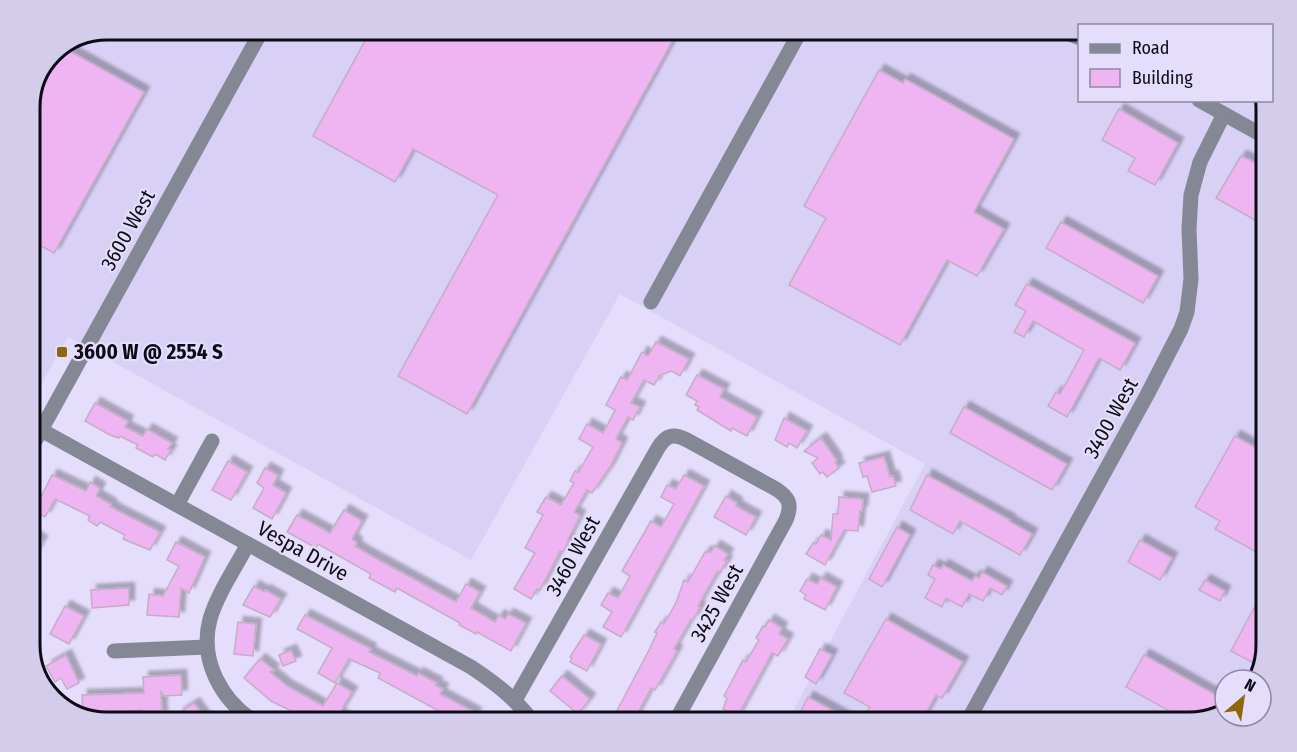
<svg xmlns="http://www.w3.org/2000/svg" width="1297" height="752" font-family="'Fira Sans Condensed',sans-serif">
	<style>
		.built { fill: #d8d0f5 }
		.building { fill: #eeb5f2; stroke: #c4adc5; stroke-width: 1.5; filter: url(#shadow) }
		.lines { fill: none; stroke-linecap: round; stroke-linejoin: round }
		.minor { stroke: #838894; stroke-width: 15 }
		.tertiary { stroke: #838894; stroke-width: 15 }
		.poi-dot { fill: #8e670b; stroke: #e4ddfc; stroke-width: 2 }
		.labels { text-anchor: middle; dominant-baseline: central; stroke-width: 4.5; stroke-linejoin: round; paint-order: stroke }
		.street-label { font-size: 21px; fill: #0d0b15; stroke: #e4ddfc }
		.poi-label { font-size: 21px; font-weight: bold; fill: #0d0b15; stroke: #e4ddfc; text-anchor: start }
		.rim { fill: none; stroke: #0d0b15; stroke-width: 3 }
	</style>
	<defs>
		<filter id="shadow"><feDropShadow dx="5.5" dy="-5.5" stdDeviation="1.5" flood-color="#0004"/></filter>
	</defs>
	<rect width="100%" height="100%" fill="#e4ddfc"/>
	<!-- built -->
	<polygon class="built" points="108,30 1079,30 1080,100 1266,100 1267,645 1258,680 1225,680 1225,712 1190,722 787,722 925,464 620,294 471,560 68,337 30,404 30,103 53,52"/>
	<!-- building -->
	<g class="building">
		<polygon points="371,30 664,30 675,36 467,414 398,376 498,195 413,149 395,182 313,136"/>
		<polygon points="64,48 144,92 54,253 30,240 30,103 53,52"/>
		<polygon points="879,70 903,83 905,79 1014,139 974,212 1004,229 977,276 947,260 900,345 789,285 826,218 804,206"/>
		<polygon points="1119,109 1178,143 1155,185 1128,171 1135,158 1102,140"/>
		<polygon points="1241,156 1267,168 1267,227 1216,198"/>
		<polygon points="1061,222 1158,276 1143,303 1046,248"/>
		<polygon points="1027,284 1135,343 1120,370 1099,358 1067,417 1048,406 1056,392 1060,394 1084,350 1033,321 1024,337 1014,332 1026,311 1015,305"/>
		<polygon points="656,342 689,359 680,376 672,371 660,375 654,385 644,380 631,403 640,407 633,420 628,417 616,439 622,443 610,467 592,493 587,490 574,512 580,516 568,539 569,540 563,552 560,551 540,590 537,589 531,599 514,589 535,553 525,548 543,515 537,512 546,497 561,505 574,483 570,481 575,471 578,473 593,447 579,439 587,424 603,433 615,410 606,405 621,377 627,380 642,352 648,356"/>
		<polygon points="697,375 724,389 720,397 757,417 747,436 732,428 731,431 697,410 699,407 695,405 697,401 686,395"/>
		<polygon points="95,403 128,421 125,427 143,436 147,429 172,443 168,449 171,450 165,460 155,454 153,457 136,448 138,445 120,436 119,438 110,435 85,421"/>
		<polygon points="964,407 1067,464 1052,490 950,433"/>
		<polygon points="784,418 807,431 797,448 789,443 787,447 775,440"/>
		<polygon points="1235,436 1267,454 1267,558 1215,529 1220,521 1195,507"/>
		<polygon points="821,438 837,461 835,462 839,468 827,477 823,472 820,474 812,463 818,458 804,451"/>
		<polygon points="884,457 890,477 893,476 896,486 872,492 867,476 863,477 859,463"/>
		<polygon points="228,461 247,472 231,500 212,490"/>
		<polygon points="265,468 278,475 273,485 286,493 272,519 253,508 264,488 257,483"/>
		<polygon points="52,475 86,491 90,482 100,488 96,496 111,504 110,506 118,511 160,532 150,550 123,539 125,535 100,522 97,526 88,520 90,516 55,499 45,517 34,511"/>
		<polygon points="684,475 704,486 621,637 603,627 612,612 601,605 608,593 618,598 630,576 622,571 651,521 661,527 674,504 661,497 667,485 676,489"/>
		<polygon points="927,475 1010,520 1009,521 1032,534 1020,555 960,521 953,534 910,510"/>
		<polygon points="726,496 737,503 736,506 756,517 746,535 714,517"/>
		<polygon points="839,497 863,499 862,511 860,511 858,531 844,530 825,565 806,554 813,543 816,544 821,535 831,540 833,514 838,514"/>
		<polygon points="344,510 362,521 352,539 357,543 355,546 366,553 456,602 466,584 480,592 471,608 495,622 499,615 505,619 508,614 526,623 511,651 477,632 476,634 459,625 460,623 397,588 395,592 369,578 371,574 318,544 316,548 287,532 297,515 330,533"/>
		<polygon points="897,527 910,535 882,587 869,579"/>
		<polygon points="30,534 42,541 30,562"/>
		<polygon points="1140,540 1172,558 1160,580 1128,562"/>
		<polygon points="176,542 205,557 189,593 181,588 179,617 147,615 149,594 163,596 179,566 167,560"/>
		<polygon points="715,546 728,554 724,560 727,561 720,573 718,571 712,581 698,606 700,608 693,620 691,619 674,649 677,651 655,690 651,688 633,722 611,722 648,652 657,633 655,632 661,622 664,624 676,603 684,580 688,582 705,552 711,552"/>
		<polygon points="933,565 941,569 943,565 972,581 975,576 979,578 982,572 1007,586 1002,595 990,588 983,601 969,594 962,607 946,598 942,607 925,598 935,579 928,575"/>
		<polygon points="821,578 837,587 825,610 804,599 806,595 800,591 807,579 817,584"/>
		<polygon points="1205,580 1225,591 1220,601 1199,590"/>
		<polygon points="254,586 264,592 265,590 281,599 270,617 243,605"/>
		<polygon points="129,588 129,605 92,608 91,590"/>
		<polygon points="65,606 84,616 69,644 50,634"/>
		<polygon points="1254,608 1267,615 1267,645 1261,667 1231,651"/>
		<polygon points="305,615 371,649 369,652 417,676 418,673 437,683 435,685 443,689 440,694 476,713 472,722 447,722 450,717 378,678 380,673 349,659 335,683 318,673 332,648 297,629"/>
		<polygon points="886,619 963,662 942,698 936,695 921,722 862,722 870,707 844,693"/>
		<polygon points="769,620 782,628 779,634 788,639 778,656 772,653 737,717 723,709 727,698 724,696 743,660 746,662 759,640 756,638 763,626 765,627"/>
		<polygon points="238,622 256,624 253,656 234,654"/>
		<polygon points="584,635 601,644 587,671 570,662 572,658 570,657"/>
		<polygon points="820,649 832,655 816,684 805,677"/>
		<polygon points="291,650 296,661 283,666 279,655"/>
		<polygon points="66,655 79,683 67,689 61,678 55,682 46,666"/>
		<polygon points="1144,655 1225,700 1225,712 1189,722 1126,687"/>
		<polygon points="260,659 274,670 270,672 287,686 323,706 337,683 352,692 339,714 353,722 314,722 271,701 244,678"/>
		<polygon points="181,675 182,695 164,696 161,692 162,716 154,716 154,720 142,721 142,710 97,714 97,717 83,716 82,695 144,693 143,677"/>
		<polygon points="562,676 590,699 578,714 550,691"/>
		<polygon points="808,697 854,722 795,722"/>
		<polygon points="194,703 208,722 184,722 178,714"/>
	</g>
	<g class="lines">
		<!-- minor -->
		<g class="minor">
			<polyline points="1059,30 1080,38"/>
			<polyline points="1199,100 1267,138"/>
			<polyline points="651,302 801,30"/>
			<path d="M41,430L471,667C495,683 515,698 533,722"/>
			<polyline points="177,505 212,441"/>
			<path d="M248,544C235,568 218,593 210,619C199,660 221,700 255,722"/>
			<polyline points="114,651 207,647"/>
			<path d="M515,700L658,448C666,435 673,433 687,440L776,489C790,498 792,505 786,520L675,722"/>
			<polyline points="967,722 1147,395 1181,329 1187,312 1191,279 1189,229 1191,195 1200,162 1224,114"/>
		</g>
		<!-- tertiary -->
		<g class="tertiary">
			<polyline points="30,414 41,430"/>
			<polyline points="30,450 262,30"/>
		</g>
	</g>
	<!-- markers -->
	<rect class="poi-dot" x="56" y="346" width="12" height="12" rx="3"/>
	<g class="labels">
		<!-- street labels -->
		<g class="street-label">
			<text transform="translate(128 230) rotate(-61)">3600 West</text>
			<text transform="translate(1111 418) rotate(-61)">3400 West</text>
			<text transform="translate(303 551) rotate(29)">Vespa Drive</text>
			<text transform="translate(573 556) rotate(-61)">3460 West</text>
			<text transform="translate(717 603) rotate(-61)">3425 West</text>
		</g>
		<!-- poi labels -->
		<g class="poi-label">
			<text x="74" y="352">3600 W @ 2554 S</text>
		</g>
	</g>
	<!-- crop -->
	<path d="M0 0H1297V752H0ZM107 40H1189A67 67 0 0 1 1256 107V645A67 67 0 0 1 1189 712H107A67 67 0 0 1 40 645V107A67 67 0 0 1 107 40Z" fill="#d3ccea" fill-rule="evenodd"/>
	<path class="rim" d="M107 40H1189A67 67 0 0 1 1256 107V645A67 67 0 0 1 1189 712H107A67 67 0 0 1 40 645V107A67 67 0 0 1 107 40Z"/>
	<!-- legend -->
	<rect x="1078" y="24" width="195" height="78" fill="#e4ddfc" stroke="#8e89a0" stroke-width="1.5"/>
	<rect x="1090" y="44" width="30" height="9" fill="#838894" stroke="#8e89a0" stroke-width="1.5"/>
	<text x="1132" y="54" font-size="18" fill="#0d0b15">Road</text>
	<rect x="1090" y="69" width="30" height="18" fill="#eeb5f2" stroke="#8e89a0" stroke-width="1.5"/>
	<text x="1132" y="84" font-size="18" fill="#0d0b15">Building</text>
	<!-- north arrow -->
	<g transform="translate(1243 698) rotate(29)"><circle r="28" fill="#e4ddfc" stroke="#8e89a0" stroke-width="1.5"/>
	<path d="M0-4.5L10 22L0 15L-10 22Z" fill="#8e670b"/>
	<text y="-9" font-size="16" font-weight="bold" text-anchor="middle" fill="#0d0b15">N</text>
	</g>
</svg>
